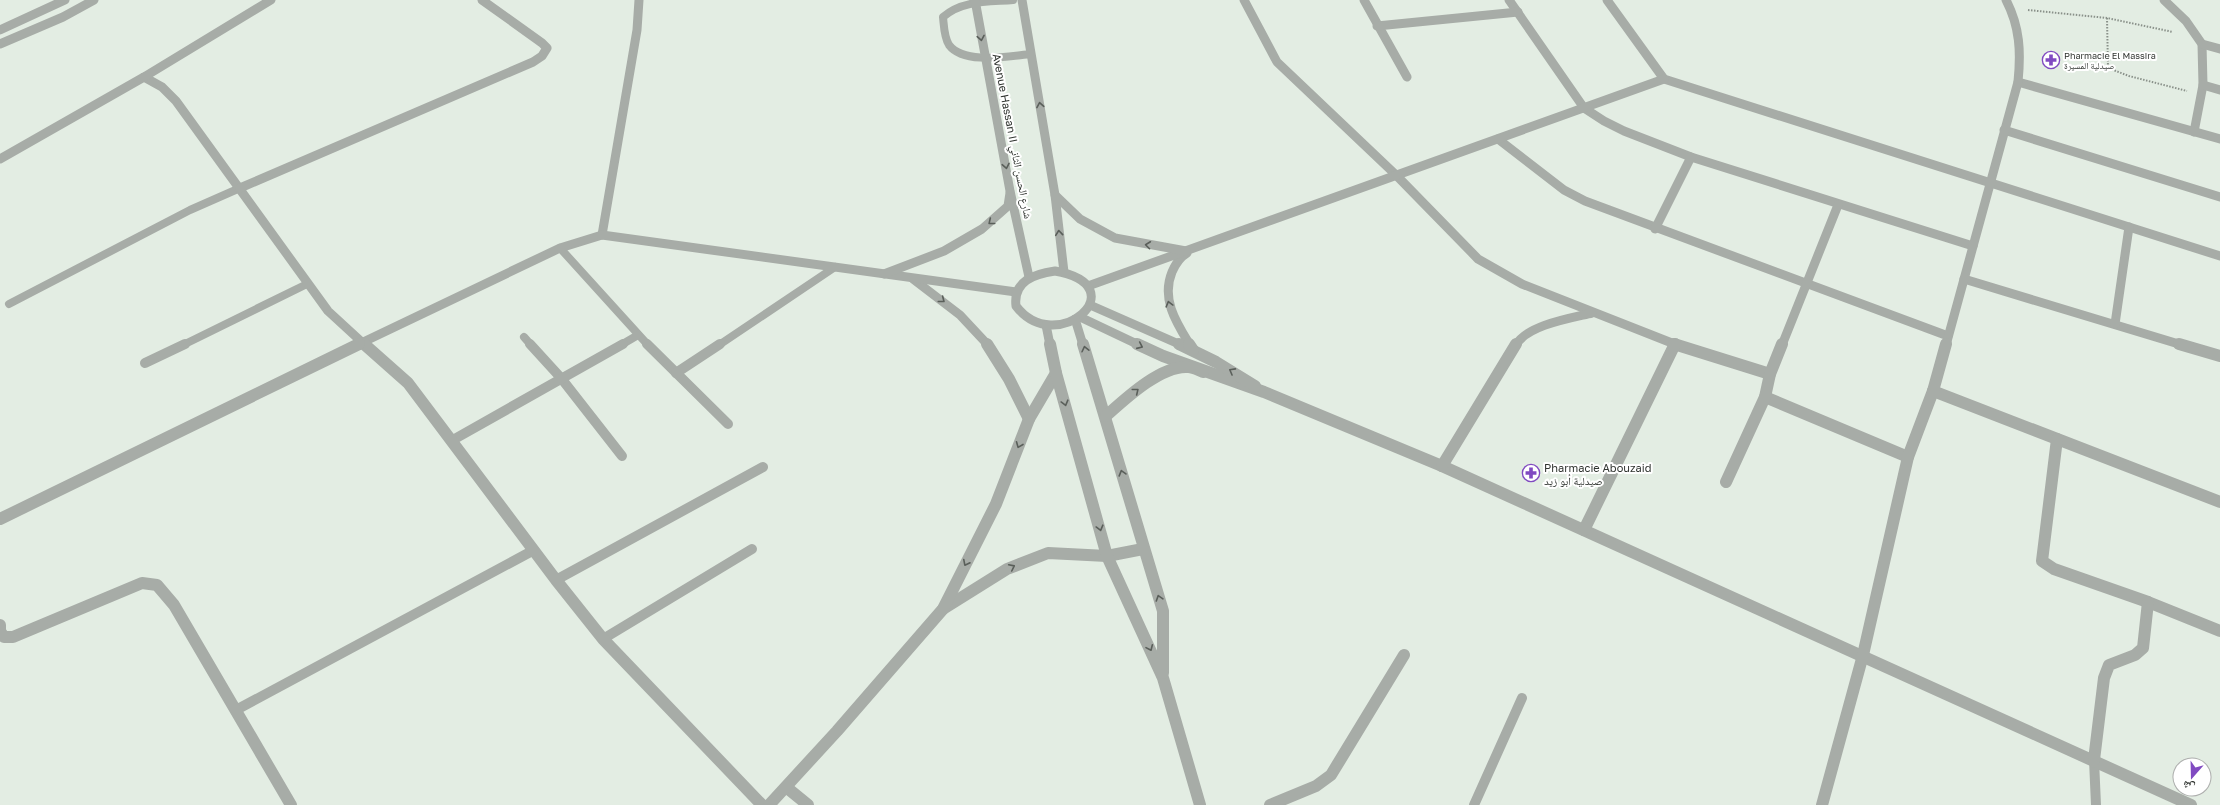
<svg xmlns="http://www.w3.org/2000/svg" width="2220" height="805" font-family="'Golos Text','Noto Naskh Arabic',sans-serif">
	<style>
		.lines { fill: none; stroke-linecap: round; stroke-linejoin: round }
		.path { stroke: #8a918a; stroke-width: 2; stroke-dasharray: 1.5 1.5; stroke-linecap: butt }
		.service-far1 { stroke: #a7aca7; stroke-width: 8 }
		.service { stroke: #a7aca7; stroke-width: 10 }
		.minor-far1 { stroke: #a7aca7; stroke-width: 9 }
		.minor { stroke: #a7aca7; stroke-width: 12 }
		.tertiary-far1 { stroke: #a7aca7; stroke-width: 9 }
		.tertiary { stroke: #a7aca7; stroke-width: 12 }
		.oneway { stroke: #5a5f5a }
		.labels { text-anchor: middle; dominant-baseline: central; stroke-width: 4; stroke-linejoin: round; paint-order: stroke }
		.far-poi-label { font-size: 9px; fill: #313531; stroke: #fff; text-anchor: start }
		.street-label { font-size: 11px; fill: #313531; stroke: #fff }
		.poi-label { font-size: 11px; fill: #313531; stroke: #fff; text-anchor: start }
	</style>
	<rect width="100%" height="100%" fill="#e3ede3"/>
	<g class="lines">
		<!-- path -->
		<g class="path">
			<polyline points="2028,10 2107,18 2173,32"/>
			<polyline points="2107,18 2108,68 2129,76 2187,91"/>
		</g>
		<!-- service-far1 -->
		<g class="service-far1">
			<path d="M1013,0C989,2 962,0 943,17C944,26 944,37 949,45C964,65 1009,56 1031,54"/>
			<polyline points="560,248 648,345"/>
			<polyline points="9,304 190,210 240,188"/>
			<polyline points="524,337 531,345"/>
			<polyline points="183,345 307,284"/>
			<polyline points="621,345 638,335"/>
			<polyline points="719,345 835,267"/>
		</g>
		<!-- service -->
		<g class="service">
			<polyline points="530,344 561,378 622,456"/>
			<polyline points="647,344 728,424"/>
			<polyline points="145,363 185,344"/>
			<polyline points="676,373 720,344"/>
			<polyline points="451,441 623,344"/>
			<polyline points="556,580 763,467"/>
			<polyline points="603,639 752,549"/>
			<polyline points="236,710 534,550"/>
			<polyline points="2094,760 2096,805"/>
			<polyline points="1474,805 1522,698"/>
		</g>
		<!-- minor-far1 -->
		<g class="minor-far1">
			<polyline points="1244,0 1277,62 1396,175 1478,259 1522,284 1677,345"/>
			<polyline points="1364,0 1407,77"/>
			<polyline points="1509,0 1584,108 1604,121 1624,131 1691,157 1973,246"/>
			<polyline points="1607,0 1664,79 2220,256"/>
			<polyline points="2164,0 2186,21 2202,44 2203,85 2194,132"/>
			<polyline points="1377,26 1518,12"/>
			<polyline points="0,30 65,0"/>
			<polyline points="0,44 63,17 94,0"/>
			<polyline points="2202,44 2220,49"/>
			<polyline points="144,77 162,87 176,101 328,311 365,345"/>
			<polyline points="2018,82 2220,139"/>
			<polyline points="2203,85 2220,90"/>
			<polyline points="2004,130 2220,197"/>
			<polyline points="1498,139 1564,190 1585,201 1948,336"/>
			<polyline points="0,159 144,77 271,0"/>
			<polyline points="240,188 533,62 542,56 547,48 542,43 482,0"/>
			<polyline points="1655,229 1691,157"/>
			<polyline points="602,235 637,30 639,0"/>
			<path d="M1187,253C1180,257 1175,265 1172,272C1161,299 1176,322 1190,345"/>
			<polyline points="913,279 960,315 988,345"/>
			<polyline points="1964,279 2182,345"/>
			<polyline points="1088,286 1664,79"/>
			<polyline points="1090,305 1181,345"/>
			<polyline points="1080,317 1139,345"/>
			<polyline points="2115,324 2129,227"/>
			<polyline points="357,345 560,248 602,235 1016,292"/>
			<path d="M1516,345C1527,325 1571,318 1592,313"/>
			<polyline points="1782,345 1838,205"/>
			<path d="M1946,345L2018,82C2021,52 2020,27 2006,0"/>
		</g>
		<!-- minor -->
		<g class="minor">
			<polyline points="364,344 408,383 556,580 603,639 762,805"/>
			<polyline points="987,344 1009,379 1029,419"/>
			<polyline points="1137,344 1163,356 1264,392 1442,466 2191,805"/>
			<polyline points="1179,344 1216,362 1255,386"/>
			<polyline points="1189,344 1193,350"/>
			<polyline points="1674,344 1770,374"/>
			<polyline points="2179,344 2220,356"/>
			<polyline points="1933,391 2220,502"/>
			<polyline points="1765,397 1908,457"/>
			<polyline points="2057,439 2042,561 2054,569 2148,602 2220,631"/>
			<polyline points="1442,466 1516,344"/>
			<polyline points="1726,482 1765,397 1770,374 1782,344"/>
			<polyline points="0,519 359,344"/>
			<polyline points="1584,530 1675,344"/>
			<polyline points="943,609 1007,569 1048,553 1107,556 1143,549"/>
			<polyline points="0,625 0,631 4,637 13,637 142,583 157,585 174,605 291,805"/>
			<polyline points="2094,760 2104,678 2109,665 2135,655 2143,648 2148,602"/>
			<polyline points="786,787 808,805"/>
			<polyline points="769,805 837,731 943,609 996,504 1029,419 1056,373"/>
			<polyline points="1270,805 1316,786 1331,775 1404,655"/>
			<polyline points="1822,805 1863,655 1908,457 1933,391 1946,344"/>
		</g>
		<!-- tertiary-far1 -->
		<g class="tertiary-far1">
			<polyline points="975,0 1010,191 1029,277"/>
			<polyline points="1022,0 1055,195 1064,272"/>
			<polyline points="1055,195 1080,219 1115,238 1186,251"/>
			<path d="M1055,271C1139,286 1056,359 1016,306C1013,281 1034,274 1055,271Z"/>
			<polyline points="884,274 944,251 982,229 1008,206 1010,193"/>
			<polyline points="1075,319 1083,345"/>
			<polyline points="1046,325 1050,345"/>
		</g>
		<!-- tertiary -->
		<g class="tertiary">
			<polyline points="1050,344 1056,373 1107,556 1163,678 1200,805"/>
			<polyline points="1083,344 1163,611 1163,673"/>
			<path d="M1106,416C1125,399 1161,365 1188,367C1193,367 1198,370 1203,372"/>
		</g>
	</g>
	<!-- one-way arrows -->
	<defs><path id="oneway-chevron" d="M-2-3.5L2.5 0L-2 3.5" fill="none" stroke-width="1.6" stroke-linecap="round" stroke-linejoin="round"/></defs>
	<g class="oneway">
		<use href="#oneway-chevron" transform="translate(981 38) rotate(80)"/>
		<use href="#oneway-chevron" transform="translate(1040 105) rotate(-100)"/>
		<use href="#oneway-chevron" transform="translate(1006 166) rotate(79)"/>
		<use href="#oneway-chevron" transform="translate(991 222) rotate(141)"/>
		<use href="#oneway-chevron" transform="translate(1059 233) rotate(-96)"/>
		<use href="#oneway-chevron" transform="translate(1148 245) rotate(-173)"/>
		<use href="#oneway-chevron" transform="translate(942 300) rotate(38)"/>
		<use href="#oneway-chevron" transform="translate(1169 304) rotate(-105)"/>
		<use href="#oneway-chevron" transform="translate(1140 346) rotate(24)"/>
		<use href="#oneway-chevron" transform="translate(1085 349) rotate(-103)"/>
		<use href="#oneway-chevron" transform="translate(1232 371) rotate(-151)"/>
		<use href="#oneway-chevron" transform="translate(1136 391) rotate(-39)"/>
		<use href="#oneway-chevron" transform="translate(1065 403) rotate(75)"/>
		<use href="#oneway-chevron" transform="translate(1019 445) rotate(112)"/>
		<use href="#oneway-chevron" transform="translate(1122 473) rotate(-106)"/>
		<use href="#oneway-chevron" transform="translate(1100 528) rotate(75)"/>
		<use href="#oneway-chevron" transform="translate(966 563) rotate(117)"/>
		<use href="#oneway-chevron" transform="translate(1012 567) rotate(-26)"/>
		<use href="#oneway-chevron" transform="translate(1159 598) rotate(-108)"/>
		<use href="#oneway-chevron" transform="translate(1150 648) rotate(66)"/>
	</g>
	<!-- icons -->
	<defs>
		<symbol id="pharmacy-ring" viewBox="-11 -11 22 22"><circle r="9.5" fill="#fff" stroke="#804ac1" stroke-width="1.5"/><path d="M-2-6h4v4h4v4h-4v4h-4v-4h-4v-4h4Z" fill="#804ac1"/></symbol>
	</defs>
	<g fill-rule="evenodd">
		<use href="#pharmacy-ring" x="2041" y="50" width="20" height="20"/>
		<use href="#pharmacy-ring" x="1521" y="463" width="20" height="20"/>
	</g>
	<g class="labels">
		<!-- far-poi labels -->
		<g class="far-poi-label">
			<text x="2064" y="55">Pharmacie El Massira<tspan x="2064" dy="10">صيدلية المسيرة</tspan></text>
		</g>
		<!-- street labels -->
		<g class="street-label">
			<text transform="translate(1013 136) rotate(79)">Avenue Hassan II شارع الحسن الثاني</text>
		</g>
		<!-- poi labels -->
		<g class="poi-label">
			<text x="1544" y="467">Pharmacie Abouzaid<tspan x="1544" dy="13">صيدلية أبو زيد</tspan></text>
		</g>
	</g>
	<!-- north arrow -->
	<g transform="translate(2192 777) rotate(200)"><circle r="19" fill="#ffffff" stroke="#adaead"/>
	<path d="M0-3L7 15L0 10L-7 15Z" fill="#804ac1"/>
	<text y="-6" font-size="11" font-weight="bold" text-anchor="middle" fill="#313531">ش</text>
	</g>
</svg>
